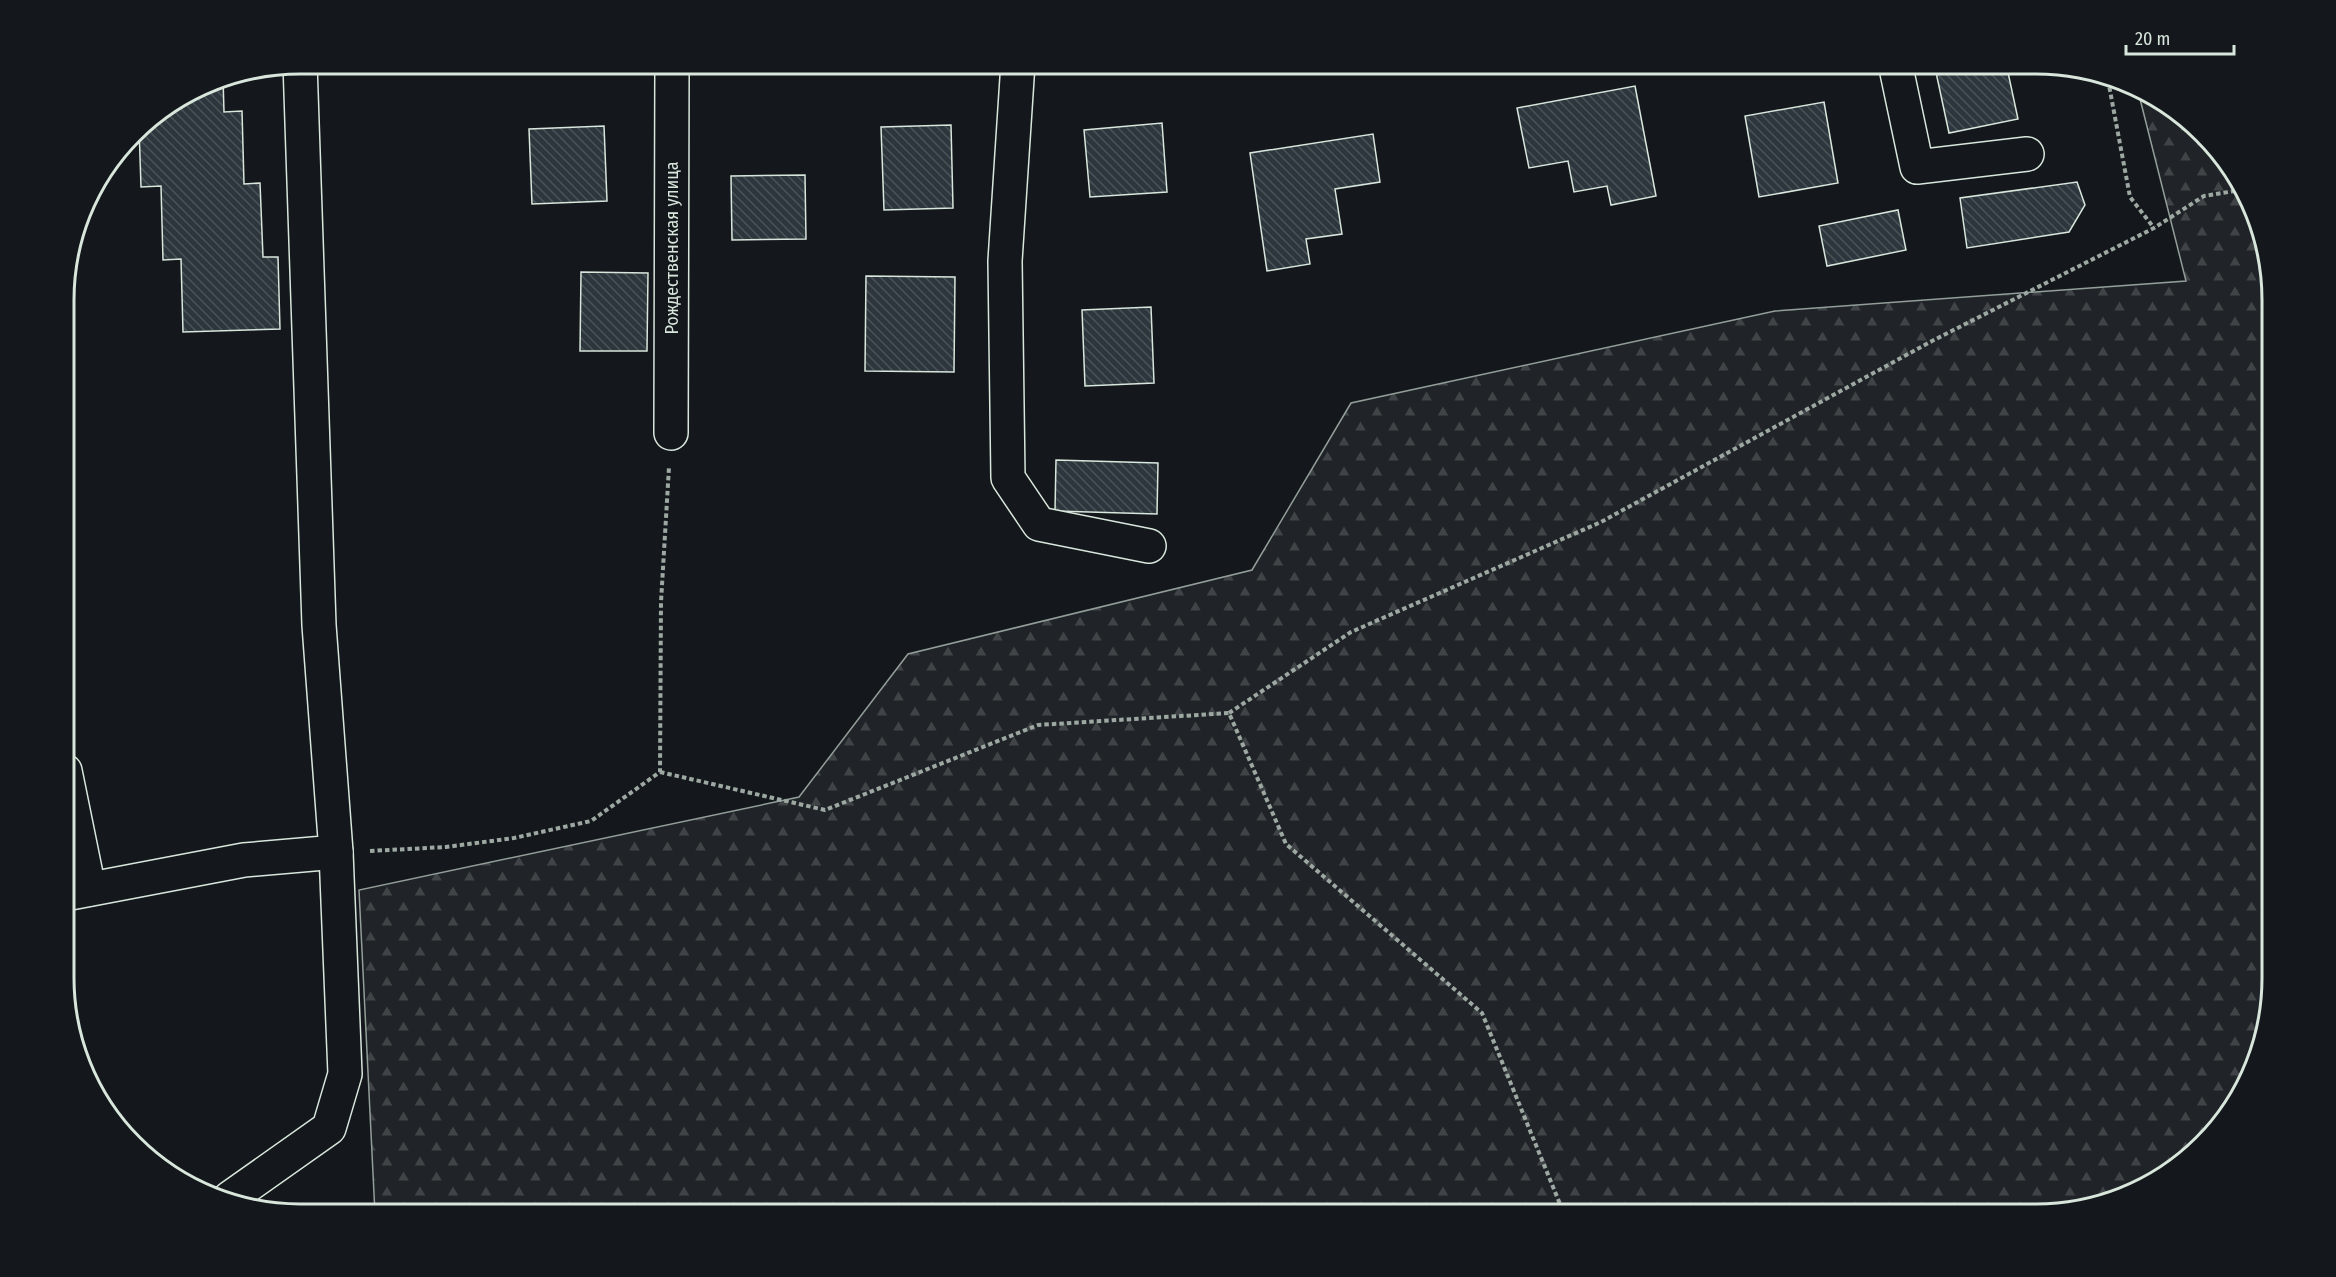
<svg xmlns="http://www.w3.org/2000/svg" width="2336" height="1277" font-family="'Fira Sans Condensed',sans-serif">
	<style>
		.forest { fill: url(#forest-firs); stroke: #939e99; stroke-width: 1.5 }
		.building { fill: url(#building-back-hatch); stroke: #d8e6dc; stroke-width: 1.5 }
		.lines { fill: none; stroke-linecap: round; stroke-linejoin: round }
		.minor-casing { stroke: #d8e6dc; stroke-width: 36 }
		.path { stroke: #9da8a2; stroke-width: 4; stroke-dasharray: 4.5 3; stroke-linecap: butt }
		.minor { stroke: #14181c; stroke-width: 33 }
		.labels { text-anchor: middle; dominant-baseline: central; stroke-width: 4.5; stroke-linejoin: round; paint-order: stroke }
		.street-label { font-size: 18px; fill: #d8e6dc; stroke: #14181c }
		.rim { fill: none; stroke: #d8e6dc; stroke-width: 3 }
	</style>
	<defs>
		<pattern id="forest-firs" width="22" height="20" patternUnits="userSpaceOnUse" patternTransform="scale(1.5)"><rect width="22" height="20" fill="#202428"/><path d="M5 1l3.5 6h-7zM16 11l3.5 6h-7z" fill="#404447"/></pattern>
		<pattern id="building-back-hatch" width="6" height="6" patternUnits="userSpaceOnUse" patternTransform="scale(1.5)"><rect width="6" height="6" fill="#2c363c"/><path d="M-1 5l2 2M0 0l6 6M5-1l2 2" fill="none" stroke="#4a5358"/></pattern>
	</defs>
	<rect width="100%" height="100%" fill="#14181c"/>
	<!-- forest -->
	<polygon class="forest" points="2137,87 2193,122 2233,168 2271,269 2273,978 2248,1082 2214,1134 2168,1174 2112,1202 2052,1214 375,1214 359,890 799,797 908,654 1252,570 1351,403 1775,311 2186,281"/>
	<!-- building -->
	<g class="building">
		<polygon points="1934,63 2006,63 2018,119 1949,133"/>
		<polygon points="223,78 224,112 242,111 244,184 260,183 263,257 278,257 280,329 183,332 181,259 163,260 161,186 141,187 139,127 143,122 209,81"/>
		<polygon points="1635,86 1656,196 1611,205 1607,186 1574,192 1568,161 1529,168 1517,108"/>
		<polygon points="1824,102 1838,183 1759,197 1745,116"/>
		<polygon points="1162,123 1167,192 1090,197 1084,130"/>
		<polygon points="951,125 953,208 884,210 881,127"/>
		<polygon points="604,126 607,201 532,204 529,129"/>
		<polygon points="1373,134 1380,182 1335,189 1342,234 1306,239 1310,264 1267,271 1250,153"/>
		<polygon points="805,175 806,239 732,240 731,176"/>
		<polygon points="2077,182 2085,205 2069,232 1967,248 1960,198"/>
		<polygon points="1898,210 1906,250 1827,266 1819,226"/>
		<polygon points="581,272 648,273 647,351 580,351"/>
		<polygon points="866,276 955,277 954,372 865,371"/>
		<polygon points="1151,307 1154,383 1085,386 1082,310"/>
		<polygon points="1056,460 1158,463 1157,514 1055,511"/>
	</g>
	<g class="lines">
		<defs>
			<g id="minor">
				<polyline points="1018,63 1005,261 1008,478 1039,524 1149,546"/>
				<polyline points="1895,63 1917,167 2027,154"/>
				<polyline points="671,433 672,63"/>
				<polyline points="65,771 89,889"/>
				<polyline points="65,894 244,860 336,852 319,625 300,63"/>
				<polyline points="230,1198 329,1128 345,1074 336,852"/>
			</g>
		</defs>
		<!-- minor casing -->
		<use href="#minor" class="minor-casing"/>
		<!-- path -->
		<g class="path">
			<polyline points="2108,80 2130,197 2154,228"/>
			<polyline points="1229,713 1351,632 1601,522 1932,341 2154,228 2204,196 2241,190"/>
			<polyline points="660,772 825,810 1038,725 1229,713 1286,844 1482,1013 1560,1204 1573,1214"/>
			<polyline points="370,851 446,847 514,838 591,821 660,772 661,602 669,467"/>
		</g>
		<!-- minor -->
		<use href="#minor" class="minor"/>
	</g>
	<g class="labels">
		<!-- street labels -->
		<g class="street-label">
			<text transform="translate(672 248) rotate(-90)">Рождественская улица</text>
		</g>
	</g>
	<!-- crop -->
	<path d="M0 0H2336V1277H0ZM300 74H2036A226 226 0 0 1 2262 300V978A226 226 0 0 1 2036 1204H300A226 226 0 0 1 74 978V300A226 226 0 0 1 300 74Z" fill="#14181c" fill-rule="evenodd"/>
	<path class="rim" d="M300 74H2036A226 226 0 0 1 2262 300V978A226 226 0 0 1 2036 1204H300A226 226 0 0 1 74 978V300A226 226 0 0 1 300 74Z"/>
	<!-- scale -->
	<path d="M2126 45v9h108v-9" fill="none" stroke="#d8e6dc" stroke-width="3"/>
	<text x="2135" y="45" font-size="18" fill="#d8e6dc" stroke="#14181c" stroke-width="4.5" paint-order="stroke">20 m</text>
</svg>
